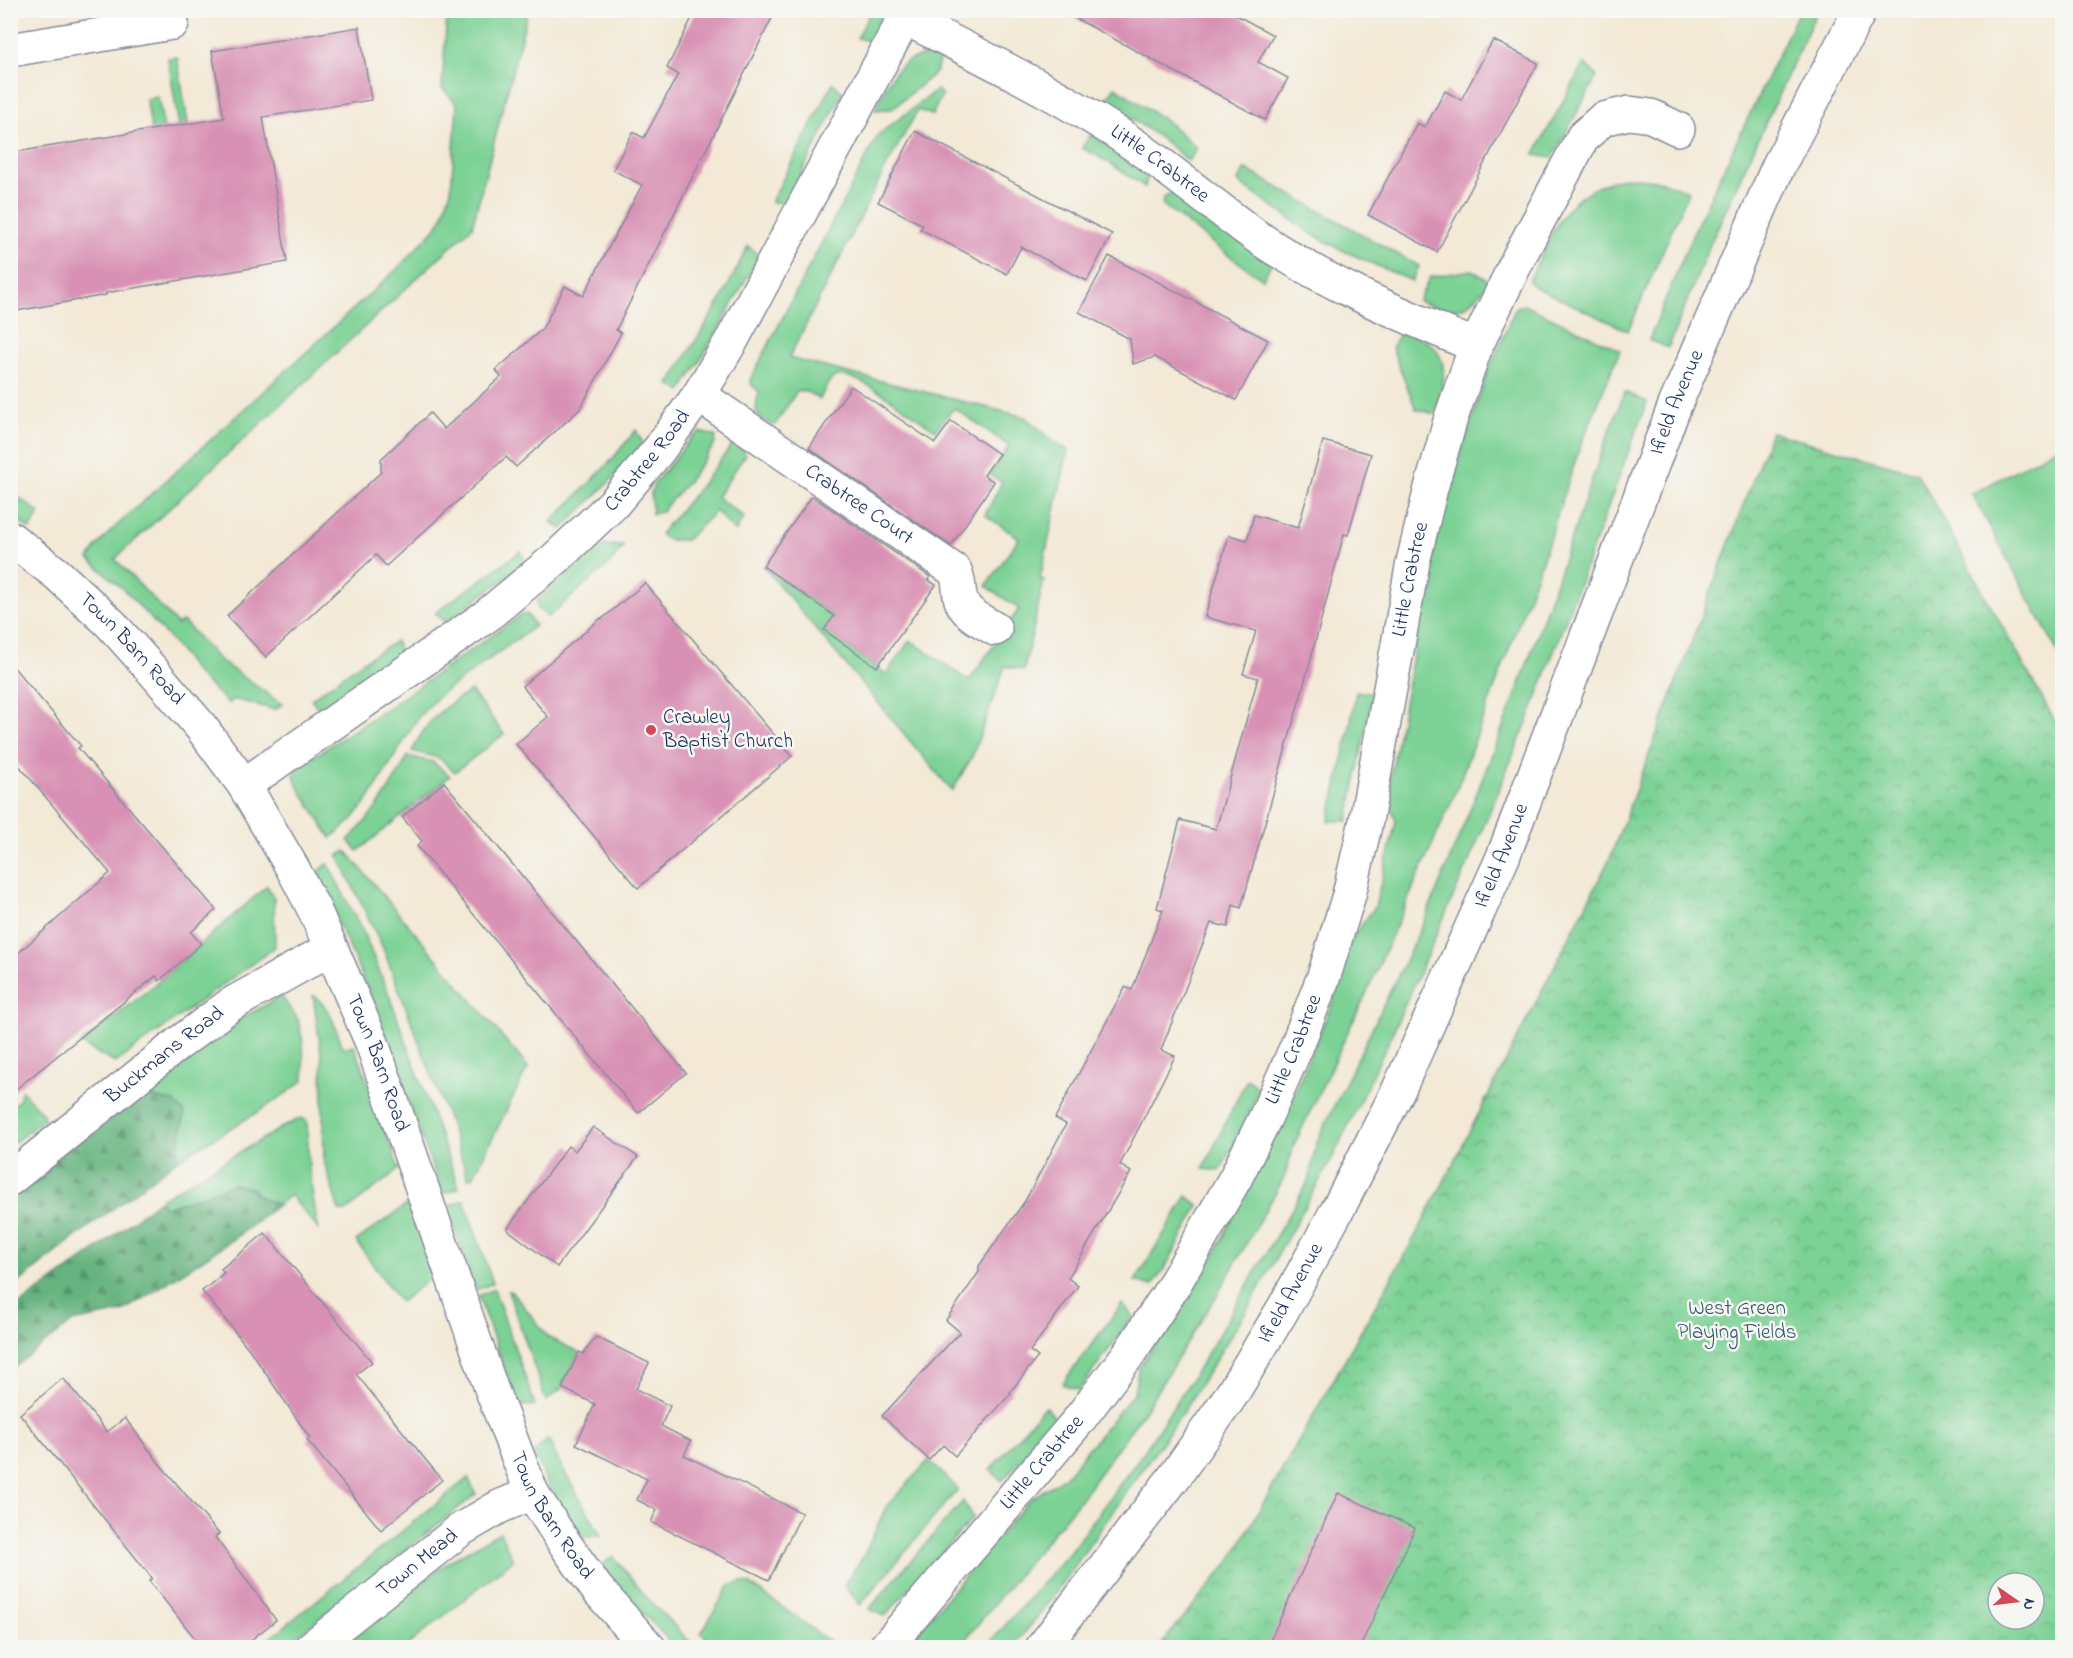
<svg xmlns="http://www.w3.org/2000/svg" width="2073" height="1658" font-family="'Indie Flower',sans-serif">
	<style>
		.grass { fill: #7cd194; stroke: #4c8079; stroke-width: 1.5 }
		.forest { fill: url(#forest-firs); stroke: #40716e; stroke-width: 1.5 }
		.park { fill: url(#park-crowns); stroke: #4c8079; stroke-width: 1.5; fill-rule: evenodd }
		.building { fill: #d891b4 }
		.lines { fill: none; stroke-linecap: round; stroke-linejoin: round }
		.minor-casing { stroke: #878c9a; stroke-width: 36 }
		.minor { stroke: #fff; stroke-width: 33 }
		.poi-dot { fill: #d1495b; stroke: #f6f6f2; stroke-width: 2 }
		.labels { text-anchor: middle; dominant-baseline: central; stroke-width: 5; stroke-linejoin: round; paint-order: stroke }
		.street-label { font-size: 21px; fill: #1b2f5e; stroke: #f6f6f2 }
		.poi-label { font-size: 21px; fill: #1b2f5e; stroke: #f6f6f2; text-anchor: start }
		.park-label { font-size: 21px; fill: #33586c; stroke: #f6f6f2 }
	</style>
	<defs>
		<pattern id="forest-firs" width="22" height="20" patternUnits="userSpaceOnUse" patternTransform="scale(1.5)"><rect width="22" height="20" fill="#65b37e"/><path d="M5 1l3.5 6h-7zM16 11l3.5 6h-7z" fill="#52926a"/></pattern>
		<pattern id="park-crowns" width="20" height="18" patternUnits="userSpaceOnUse" patternTransform="scale(1.5)"><rect width="20" height="18" fill="#7cd194"/><path d="M2 6a3 3 0 1 1 6 0M12 15a3 3 0 1 1 6 0" fill="none" stroke="#65aa7c"/></pattern>
	</defs>
	<rect width="100%" height="100%" fill="#f6f6f2"/>
	<filter id="ink" filterUnits="userSpaceOnUse"><feTurbulence type="fractalNoise" baseFrequency=".0167" numOctaves="2"/><feDisplacementMap in="SourceGraphic" scale="12" xChannelSelector="R" yChannelSelector="G"/><feConvolveMatrix kernelMatrix="1 2 1 2 8 2 1 2 1" color-interpolation-filters="sRGB"/></filter>
	<filter id="wash" filterUnits="userSpaceOnUse"><feTurbulence type="fractalNoise" baseFrequency=".008" numOctaves="4" result="noise"/><feDisplacementMap in="SourceGraphic" scale="24" xChannelSelector="R" yChannelSelector="G"/><feGaussianBlur stdDeviation="1.35" result="paint"/><feColorMatrix in="noise" values="0 0 0 0 0 0 0 0 0 0 0 0 0 0 0 0 0 1.4 0 .05"/><feComposite in="paint" operator="in"/></filter>
	<g filter="url(#wash)">
		<rect width="100%" height="100%" fill="#f3e9d6"/>
		<!-- grass -->
		<g class="grass">
			<polygon points="447,11 528,11 472,227 115,559 178,625 183,621 219,660 282,704 275,710 233,699 229,704 197,674 170,639 124,590 89,559 97,546 112,530 397,269 432,232 441,221 451,190 457,104 442,88"/>
			<polygon points="871,11 885,11 869,41 857,38"/>
			<polygon points="1799,11 1817,11 1711,242 1668,348 1649,340 1692,235"/>
			<path d="M941,54L936,72L892,109L875,110C892,74 897,55 941,54Z"/>
			<polygon points="177,57 189,130 186,170 168,58"/>
			<polygon points="1584,63 1597,76 1552,158 1534,155"/>
			<polygon points="833,83 843,93 786,203 771,202"/>
			<path d="M1115,87L1168,122L1197,148L1188,161C1161,136 1136,121 1104,103Z"/>
			<path d="M937,90L942,95L932,115L918,110L886,167L789,358L1025,417L1058,445L1068,450L1040,579L1044,580L1024,670L1005,666L972,757L952,791L763,566L834,616L825,630L886,674L910,640L969,681L1019,609L986,586L1019,538L985,515L1002,482L990,475L1009,446L954,408L935,430C916,417 857,371 837,376C828,379 824,391 820,399L805,391H797L775,425C754,421 754,409 759,392L752,385L750,380L878,135Z"/>
			<polygon points="158,97 174,183 159,172 146,99"/>
			<polygon points="1091,134 1149,170 1145,187 1108,162 1082,148"/>
			<polygon points="1245,169 1419,266 1412,281 1344,251 1312,234 1243,186 1238,181"/>
			<path d="M1628,177L1656,180L1689,191L1628,331L1535,287L1529,281C1556,227 1563,190 1628,177Z"/>
			<polygon points="1175,191 1271,264 1263,279 1225,253 1162,204 1165,196"/>
			<polygon points="748,246 759,256 706,351 681,391 669,384 721,300"/>
			<path d="M1472,270L1489,281C1468,314 1453,314 1418,301L1430,277Z"/>
			<polygon points="1525,305 1620,350 1580,447 1542,561 1456,791 1367,992 1295,1143 1284,1178 1217,1295 1145,1410 1080,1500 959,1647 904,1648 1030,1499 1065,1477 1134,1393 1139,1367 1214,1255 1288,1107 1333,1001 1349,942 1375,907 1396,822 1387,795 1431,559 1458,462 1486,376 1516,307"/>
			<path d="M1402,329C1410,333 1419,336 1427,341C1453,360 1443,389 1435,414L1416,409L1392,348Z"/>
			<polygon points="1625,392 1647,402 1532,710 1467,866 1387,1045 1334,1155 1248,1308 1183,1412 1050,1601 1013,1647 986,1647 1070,1552 1145,1450 1200,1366 1309,1180 1316,1144 1323,1129 1423,924 1468,815 1520,684 1603,448"/>
			<polygon points="636,430 643,443 616,475 562,529 551,522 609,463"/>
			<polygon points="700,432 716,436 715,444 690,479 661,512 652,514 651,492 654,484 692,437"/>
			<path d="M732,445H738L744,449L745,455L717,497L744,517L735,532L716,511L686,540C676,540 667,542 660,534L698,489Z"/>
			<polygon points="2062,445 2062,660 1972,494"/>
			<polygon points="11,492 40,513 30,530 11,515"/>
			<polygon points="605,545 624,546 609,564 548,617 538,609 537,601 593,550"/>
			<polygon points="521,551 526,563 445,622 435,613"/>
			<polygon points="527,614 535,626 440,695 419,716 368,800 351,821 331,838 297,785 294,775 299,766 389,707 521,615"/>
			<polygon points="396,641 400,654 319,709 311,699 362,662"/>
			<path d="M471,691L504,734L455,772L439,758L412,751C426,721 442,707 471,691Z"/>
			<polygon points="1356,692 1373,692 1348,821 1329,821 1349,732"/>
			<path d="M408,756L433,762L450,776L358,851L348,840C374,815 391,788 408,756Z"/>
			<polygon points="346,851 528,1067 473,1177 468,1178 448,1118 383,948 338,856"/>
			<polygon points="328,864 363,932 388,992 459,1188 442,1194 371,997 347,942 314,875"/>
			<polygon points="267,886 274,898 275,947 115,1063 81,1044 159,981"/>
			<path d="M313,995C331,1008 336,1028 343,1048L354,1045L399,1169L346,1211H339L324,1161L322,1060Z"/>
			<path d="M281,996L298,1019L303,1043L304,1080C265,1111 219,1134 176,1161L184,1113L133,1097L223,1029Z"/>
			<polygon points="1247,1079 1259,1088 1247,1119 1220,1171 1203,1169"/>
			<polygon points="21,1090 43,1114 44,1119 11,1145 11,1107 20,1099"/>
			<polygon points="301,1118 307,1121 309,1169 318,1229 290,1195 278,1205 261,1198 252,1189 234,1184 202,1196 164,1208 159,1200 281,1128"/>
			<polygon points="1187,1196 1199,1206 1165,1268 1152,1286 1135,1281"/>
			<polygon points="464,1200 493,1283 476,1290 447,1207"/>
			<polygon points="408,1204 436,1274 400,1302 356,1241"/>
			<polygon points="494,1289 535,1405 523,1406 517,1403 478,1296"/>
			<polygon points="508,1291 512,1292 549,1338 579,1352 562,1388 546,1401"/>
			<polygon points="1122,1304 1133,1316 1079,1390 1062,1384"/>
			<polygon points="1045,1406 1058,1421 1002,1481 990,1470"/>
			<polygon points="548,1439 562,1468 601,1535 581,1538 547,1483 534,1453"/>
			<polygon points="929,1460 958,1489 860,1605 844,1585 865,1553 886,1507"/>
			<polygon points="468,1478 476,1494 283,1647 259,1647"/>
			<polygon points="963,1501 973,1518 885,1616 869,1609"/>
			<polygon points="500,1532 513,1560 405,1647 338,1648 448,1562"/>
			<polygon points="613,1556 647,1598 695,1647 675,1647 599,1567"/>
			<polygon points="741,1582 750,1584 830,1642 825,1647 717,1647 701,1633 729,1586"/>
		</g>
		<!-- forest -->
		<g class="forest">
			<polygon points="150,1096 174,1102 185,1113 176,1161 65,1245 11,1289 11,1194 133,1097"/>
			<polygon points="234,1184 252,1189 261,1198 278,1205 231,1241 122,1312 73,1322 11,1369 11,1311 101,1246 159,1200 164,1207 202,1196"/>
		</g>
		<!-- park -->
		<path class="park" d="M1771,432L1917,473L2062,734V1647L1158,1648L1231,1560L1422,1224L1610,858ZM1998,1583H2034V1619H1998Z"/>
		<g id="blocks">
			<!-- building -->
			<g class="building">
				<polygon points="696,10 776,10 616,330 621,333 580,409 516,467 506,457 386,566 376,555 266,657 227,616 381,472 381,459 430,413 444,429 501,377 496,370 542,329 565,286 583,296 642,185 613,170 633,132 644,138 678,74 667,68"/>
				<polygon points="1060,10 1227,10 1273,35 1258,62 1288,78 1265,120"/>
				<polygon points="359,27 371,100 263,117 287,262 106,293 106,295 10,312 10,153 224,118 212,51"/>
				<polygon points="1493,40 1538,63 1437,252 1368,215 1417,123 1425,127 1445,91 1461,100"/>
				<polygon points="915,131 1112,234 1087,281 1021,247 1007,274 920,229 923,225 878,202"/>
				<polygon points="1109,256 1268,340 1236,400 1155,357 1133,364 1130,339 1079,312"/>
				<polygon points="851,386 935,443 951,421 999,454 984,475 994,482 951,546 809,448"/>
				<polygon points="1323,441 1371,454 1348,535 1344,534 1304,684 1241,908 1233,905 1228,927 1211,923 1161,1050 1175,1056 1120,1165 1131,1172 1068,1278 1078,1286 1030,1351 1038,1357 1010,1392 1011,1393 955,1456 943,1445 929,1460 882,1416 960,1332 946,1320 979,1272 979,1266 1025,1201 1066,1124 1055,1118 1125,987 1132,990 1163,910 1157,908 1180,820 1216,829 1258,678 1243,674 1256,631 1205,617 1229,535 1247,540 1254,515 1298,528"/>
				<polygon points="812,496 930,577 928,580 936,585 877,667 824,630 834,616 763,566"/>
				<polygon points="645,583 792,756 638,888 516,744 548,717 522,686 601,618 602,619"/>
				<polygon points="10,663 81,746 78,748 216,910 191,932 201,944 159,981 156,976 10,1094 10,960 110,873 10,755"/>
				<polygon points="444,782 686,1073 638,1113 417,846 422,841 402,817"/>
				<polygon points="593,1127 638,1157 557,1267 507,1229 568,1146 575,1151"/>
				<polygon points="265,1233 372,1362 356,1374 442,1480 381,1530 307,1440 310,1438 249,1349 202,1291 224,1273 221,1269"/>
				<polygon points="596,1337 649,1363 636,1389 670,1406 661,1426 691,1441 684,1455 802,1513 769,1580 651,1522 657,1510 637,1500 647,1479 576,1444 595,1404 562,1388 579,1352 583,1354"/>
				<polygon points="63,1378 107,1432 125,1418 159,1463 219,1534 215,1537 276,1620 242,1647 202,1647 149,1581 152,1578 20,1414"/>
				<polygon points="1338,1493 1415,1528 1360,1647 1267,1647"/>
			</g>
		</g>
	</g>
	<g filter="url(#ink)">
		<use href="#blocks" fill-opacity="0" stroke="#878c9a" stroke-width="1.5"/>
		<g class="lines">
			<defs>
				<g id="minor">
					<path id="s1" d="M905,18C970,51 1036,83 1098,121C1154,155 1203,198 1256,236C1324,283 1400,314 1476,346"/>
					<polyline points="10,50 172,23"/>
					<path id="s2" d="M699,395L955,571C960,581 958,590 961,600C965,614 984,622 995,629"/>
					<path id="s3" d="M10,538L57,574L110,623L153,671L201,727L244,785L293,869L315,911L372,1043L491,1388L532,1493L563,1541L597,1589L649,1648"/>
					<path id="s4" d="M244,785L485,617L555,559L613,504L658,451L699,395L733,338L909,10"/>
					<path id="s5" d="M10,1179L178,1044L230,1005L330,949"/>
					<path id="s6" d="M311,1648L460,1530L499,1507L532,1493"/>
					<path id="s7" d="M885,1648L1078,1421L1128,1355L1171,1290L1236,1177L1266,1116L1296,1048L1324,976L1349,895L1366,821L1413,562L1431,488L1451,418L1476,346L1519,257L1583,137L1603,119L1629,113L1651,116L1678,129"/>
					<path id="s8" d="M1042,1648L1175,1476L1232,1394L1286,1304L1340,1205L1398,1091L1503,857L1675,405L1778,167L1860,10"/>
				</g>
			</defs>
			<!-- minor casing -->
			<use href="#minor" class="minor-casing"/>
			<!-- minor -->
			<use href="#minor" class="minor"/>
		</g>
	</g>
	<!-- markers -->
	<circle class="poi-dot" cx="651" cy="730" r="6"/>
	<g class="labels">
		<!-- street labels -->
		<g class="street-label">
			<text stroke="none"><textPath href="#s1" startOffset="294">Little Crabtree</textPath></text>
			<text stroke="none"><textPath href="#s8" startOffset="1406">Ifield Avenue</textPath></text>
			<text stroke="none"><textPath href="#s4" startOffset="520">Crabtree Road</textPath></text>
			<text stroke="none"><textPath href="#s2" startOffset="194">Crabtree Court</textPath></text>
			<text stroke="none"><textPath href="#s7" startOffset="1215">Little Crabtree</textPath></text>
			<text stroke="none"><textPath href="#s3" startOffset="165">Town Barn Road</textPath></text>
			<text stroke="none"><textPath href="#s8" startOffset="920">Ifield Avenue</textPath></text>
			<text stroke="none"><textPath href="#s7" startOffset="729">Little Crabtree</textPath></text>
			<text stroke="none"><textPath href="#s5" startOffset="198">Buckmans Road</textPath></text>
			<text stroke="none"><textPath href="#s3" startOffset="651">Town Barn Road</textPath></text>
			<text stroke="none"><textPath href="#s8" startOffset="434">Ifield Avenue</textPath></text>
			<text stroke="none"><textPath href="#s7" startOffset="243">Little Crabtree</textPath></text>
			<text stroke="none"><textPath href="#s3" startOffset="1137">Town Barn Road</textPath></text>
			<text stroke="none"><textPath href="#s6" startOffset="136">Town Mead</textPath></text>
		</g>
		<!-- poi labels -->
		<g class="poi-label">
			<text x="663" y="718">Crawley<tspan x="663" dy="24">Baptist Church</tspan></text>
		</g>
		<!-- park labels -->
		<g class="park-label">
			<text x="1737" y="1309">West Green<tspan x="1737" dy="24">Playing Fields</tspan></text>
		</g>
	</g>
	<!-- margin -->
	<rect width="2073" height="1658" fill="none" stroke="#f6f6f2" stroke-width="36"/>
	<!-- north arrow -->
	<g transform="translate(2016 1601) rotate(104)"><circle r="28" fill="#f6f6f2" stroke="#9ea6b7" stroke-width="1.5"/>
	<path d="M0-4.5L10 22L0 15L-10 22Z" fill="#d1495b"/>
	<text y="-9" font-size="16" font-weight="bold" text-anchor="middle" fill="#1b2f5e">N</text>
	</g>
</svg>
